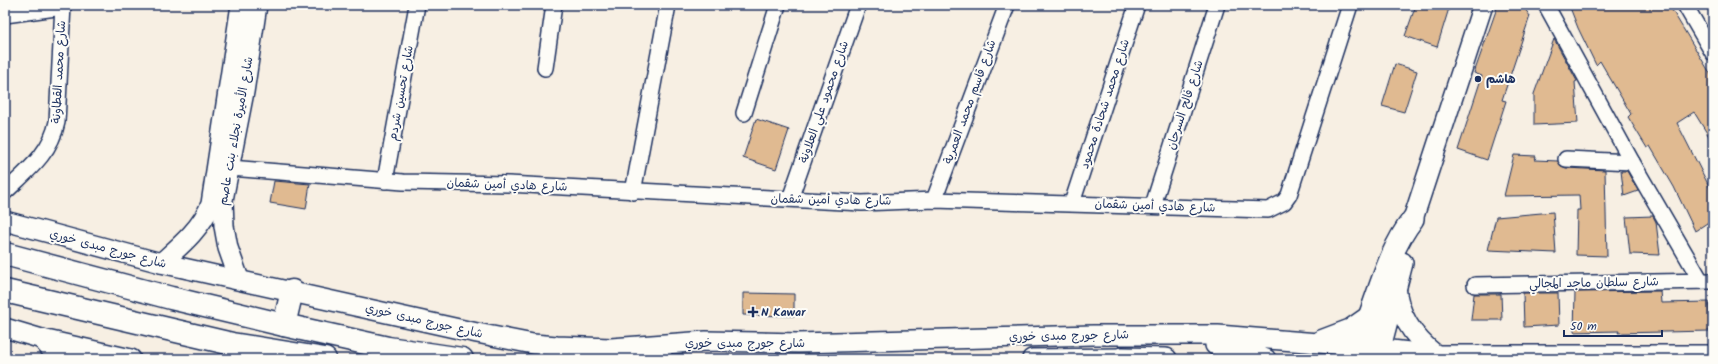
<svg xmlns="http://www.w3.org/2000/svg" width="1718" height="364" font-family="Kalam,'Playpen Sans Arabic',sans-serif">
	<style>
		.building { fill: #e0ba91; stroke: #1b2f5e }
		.lines { fill: none; stroke-linecap: round; stroke-linejoin: round }
		.minor-casing { stroke: #1b2f5e; stroke-width: 18 }
		.tertiary-casing { stroke: #1b2f5e; stroke-width: 22 }
		.secondary-casing { stroke: #1b2f5e; stroke-width: 24 }
		.primary-casing { stroke: #1b2f5e; stroke-width: 25 }
		.minor { stroke: #fdfcf7; stroke-width: 15 }
		.tertiary { stroke: #fdfcf7; stroke-width: 19 }
		.secondary { stroke: #fdfcf7; stroke-width: 21 }
		.primary { stroke: #fdfcf7; stroke-width: 22 }
		.poi-dot { fill: #1b2f5e; stroke: #fdfcf7; stroke-width: 1.5 }
		.labels { text-anchor: middle; dominant-baseline: central; stroke-width: 4; stroke-linejoin: round; paint-order: stroke }
		.street-label { font-size: 12px; fill: #1b2f5e; stroke: #fdfcf7 }
		.poi-label { font-size: 12px; font-weight: bold; fill: #1b2f5e; stroke: #fdfcf7; text-anchor: start }
	</style>
	<rect width="100%" height="100%" fill="#f7efe3"/>
	<filter id="ink" filterUnits="userSpaceOnUse"><feTurbulence type="fractalNoise" baseFrequency=".025" numOctaves="2"/><feDisplacementMap in="SourceGraphic" scale="8" xChannelSelector="R" yChannelSelector="G"/><feConvolveMatrix kernelMatrix="1 2 1 2 8 2 1 2 1" color-interpolation-filters="sRGB"/></filter>
	<g filter="url(#ink)">
		<!-- building -->
		<g class="building">
			<polygon points="1416,5 1450,5 1437,47 1405,36"/>
			<polygon points="1498,5 1522,5 1530,16 1502,100 1506,101 1487,160 1458,150 1482,76 1474,73"/>
			<polygon points="1569,5 1669,5 1713,78 1713,143 1694,112 1677,123 1713,194 1713,219 1695,231 1674,187 1650,146 1647,148 1628,117 1631,114 1600,61 1596,65 1578,28"/>
			<polygon points="1554,39 1577,81 1575,82 1578,123 1534,125 1534,94"/>
			<polygon points="1395,64 1417,71 1404,112 1382,106"/>
			<polygon points="756,119 789,130 776,169 743,158"/>
			<polygon points="1514,155 1536,156 1535,160 1558,161 1561,166 1566,168 1605,170 1607,256 1576,255 1577,210 1580,210 1579,195 1504,196"/>
			<polygon points="1621,171 1627,171 1638,191 1624,196"/>
			<polygon points="274,181 310,184 306,209 270,203"/>
			<polygon points="1553,212 1556,253 1488,250 1496,217"/>
			<polygon points="1653,216 1656,222 1660,255 1630,254 1626,217"/>
			<polygon points="1660,291 1661,303 1709,302 1710,331 1618,333 1619,331 1574,332 1575,292"/>
			<polygon points="743,293 794,294 794,316 743,315"/>
			<polygon points="1523,293 1558,293 1559,325 1524,327"/>
			<polygon points="1474,294 1501,294 1502,320 1471,320"/>
		</g>
		<g class="lines">
			<defs>
				<g id="minor">
					<polyline points="1546,5 1632,162 1701,281"/>
					<polyline points="1685,5 1713,53"/>
					<polyline points="5,15 63,7"/>
					<polyline points="545,68 554,5"/>
					<polyline points="744,113 778,5"/>
					<polyline points="1566,159 1632,162"/>
					<polyline points="218,167 403,182 508,184 862,203 934,200 1268,210 1284,202 1289,195 1350,5"/>
					<polyline points="385,181 417,5"/>
					<path d="M5,192C27,171 51,153 57,122L63,5"/>
					<polyline points="633,192 668,5"/>
					<polyline points="790,199 858,5"/>
					<polyline points="934,200 1007,5"/>
					<polyline points="1072,203 1137,5"/>
					<polyline points="1153,205 1217,5"/>
					<polyline points="1475,285 1713,281"/>
				</g>
				<g id="tertiary">
					<polyline points="1413,219 1483,5"/>
					<polyline points="5,221 161,263 477,333 533,344 557,346 611,348 706,341 798,343 1093,335 1218,335 1356,346 1436,355 1713,355"/>
					<path d="M161,263C180,246 201,229 211,204L241,5"/>
					<polyline points="239,279 228,248 224,226 223,200 244,92 257,5"/>
					<path d="M1396,286C1398,315 1413,337 1436,355"/>
					<polyline points="5,328 42,339 131,359"/>
					<polyline points="42,339 59,359"/>
					<polyline points="1321,340 1350,329 1370,315"/>
					<polyline points="1215,345 1247,352 1266,359"/>
					<polyline points="629,353 663,359"/>
					<polyline points="1032,359 1122,358"/>
				</g>
				<g id="secondary">
					<polyline points="1122,358 1166,359"/>
					<path d="M1352,359C1356,347 1362,337 1366,325C1380,289 1389,250 1413,219"/>
					<polyline points="1377,359 1402,263"/>
				</g>
				<g id="primary">
					<polyline points="5,254 171,298 284,325 388,348 462,359"/>
					<polyline points="5,291 232,344 325,359"/>
					<polyline points="284,325 292,291"/>
				</g>
			</defs>
			<!-- minor casing -->
			<use href="#minor" class="minor-casing"/>
			<!-- tertiary casing -->
			<use href="#tertiary" class="tertiary-casing"/>
			<!-- secondary casing -->
			<use href="#secondary" class="secondary-casing"/>
			<!-- primary casing -->
			<use href="#primary" class="primary-casing"/>
			<!-- minor -->
			<use href="#minor" class="minor"/>
			<!-- tertiary -->
			<use href="#tertiary" class="tertiary"/>
			<!-- secondary -->
			<use href="#secondary" class="secondary"/>
			<!-- primary -->
			<use href="#primary" class="primary"/>
		</g>
	</g>
	<!-- markers -->
	<g class="poi-dot">
		<circle cx="1478" cy="79" r="4"/>
		<path d="M751 306h4v4h4v4h-4v4h-4v-4h-4v-4h4z"/>
	</g>
	<g class="labels">
		<!-- street labels -->
		<g class="street-label">
			<text transform="translate(59 72) rotate(-87)">شارع محمد القطاونة</text>
			<text transform="translate(401 93) rotate(-80)">شارع تحسين شردم</text>
			<text transform="translate(824 102) rotate(-71)">شارع محمود علي العلاونة</text>
			<text transform="translate(970 102) rotate(-70)">شارع قاسم محمد العمرية</text>
			<text transform="translate(1105 104) rotate(-72)">شارع محمد شحادة محمود</text>
			<text transform="translate(1185 105) rotate(-72)">شارع فالح السرحان</text>
			<text transform="translate(236 131) rotate(-80)">شارع الأميرة نجلاء بنت عاصم</text>
			<text transform="translate(507 185) rotate(2)">شارع هادي أمين شقمان</text>
			<text transform="translate(831 200) rotate(1)">شارع هادي أمين شقمان</text>
			<text transform="translate(1155 206) rotate(2)">شارع هادي أمين شقمان</text>
			<text transform="translate(108 249) rotate(15)">شارع جورج مبدى خوري</text>
			<text transform="translate(1594 283) rotate(-1)">شارع سلطان ماجد المجالي</text>
			<text transform="translate(424 321) rotate(13)">شارع جورج مبدى خوري</text>
			<text transform="translate(1069 336) rotate(-1)">شارع جورج مبدى خوري</text>
			<text x="745" y="343">شارع جورج مبدى خوري</text>
		</g>
		<!-- poi labels -->
		<g class="poi-label">
			<text x="1486" y="79">هاشم</text>
			<text x="761" y="312">N Kawar</text>
		</g>
	</g>
	<!-- margin -->
	<rect width="1718" height="364" fill="none" stroke="#fdfcf7" stroke-width="20"/>
	<rect x="10" y="10" width="1698" height="344" fill="none" stroke="#1b2f5e" stroke-width="1.5" filter="url(#ink)"/>
	<!-- scale -->
	<path d="M1564 330v6h98v-6" fill="none" stroke="#1b2f5e" stroke-width="2"/>
	<text x="1570" y="330" font-size="12" fill="#1b2f5e" stroke="#fdfcf7" stroke-width="3" paint-order="stroke">50 m</text>
</svg>
